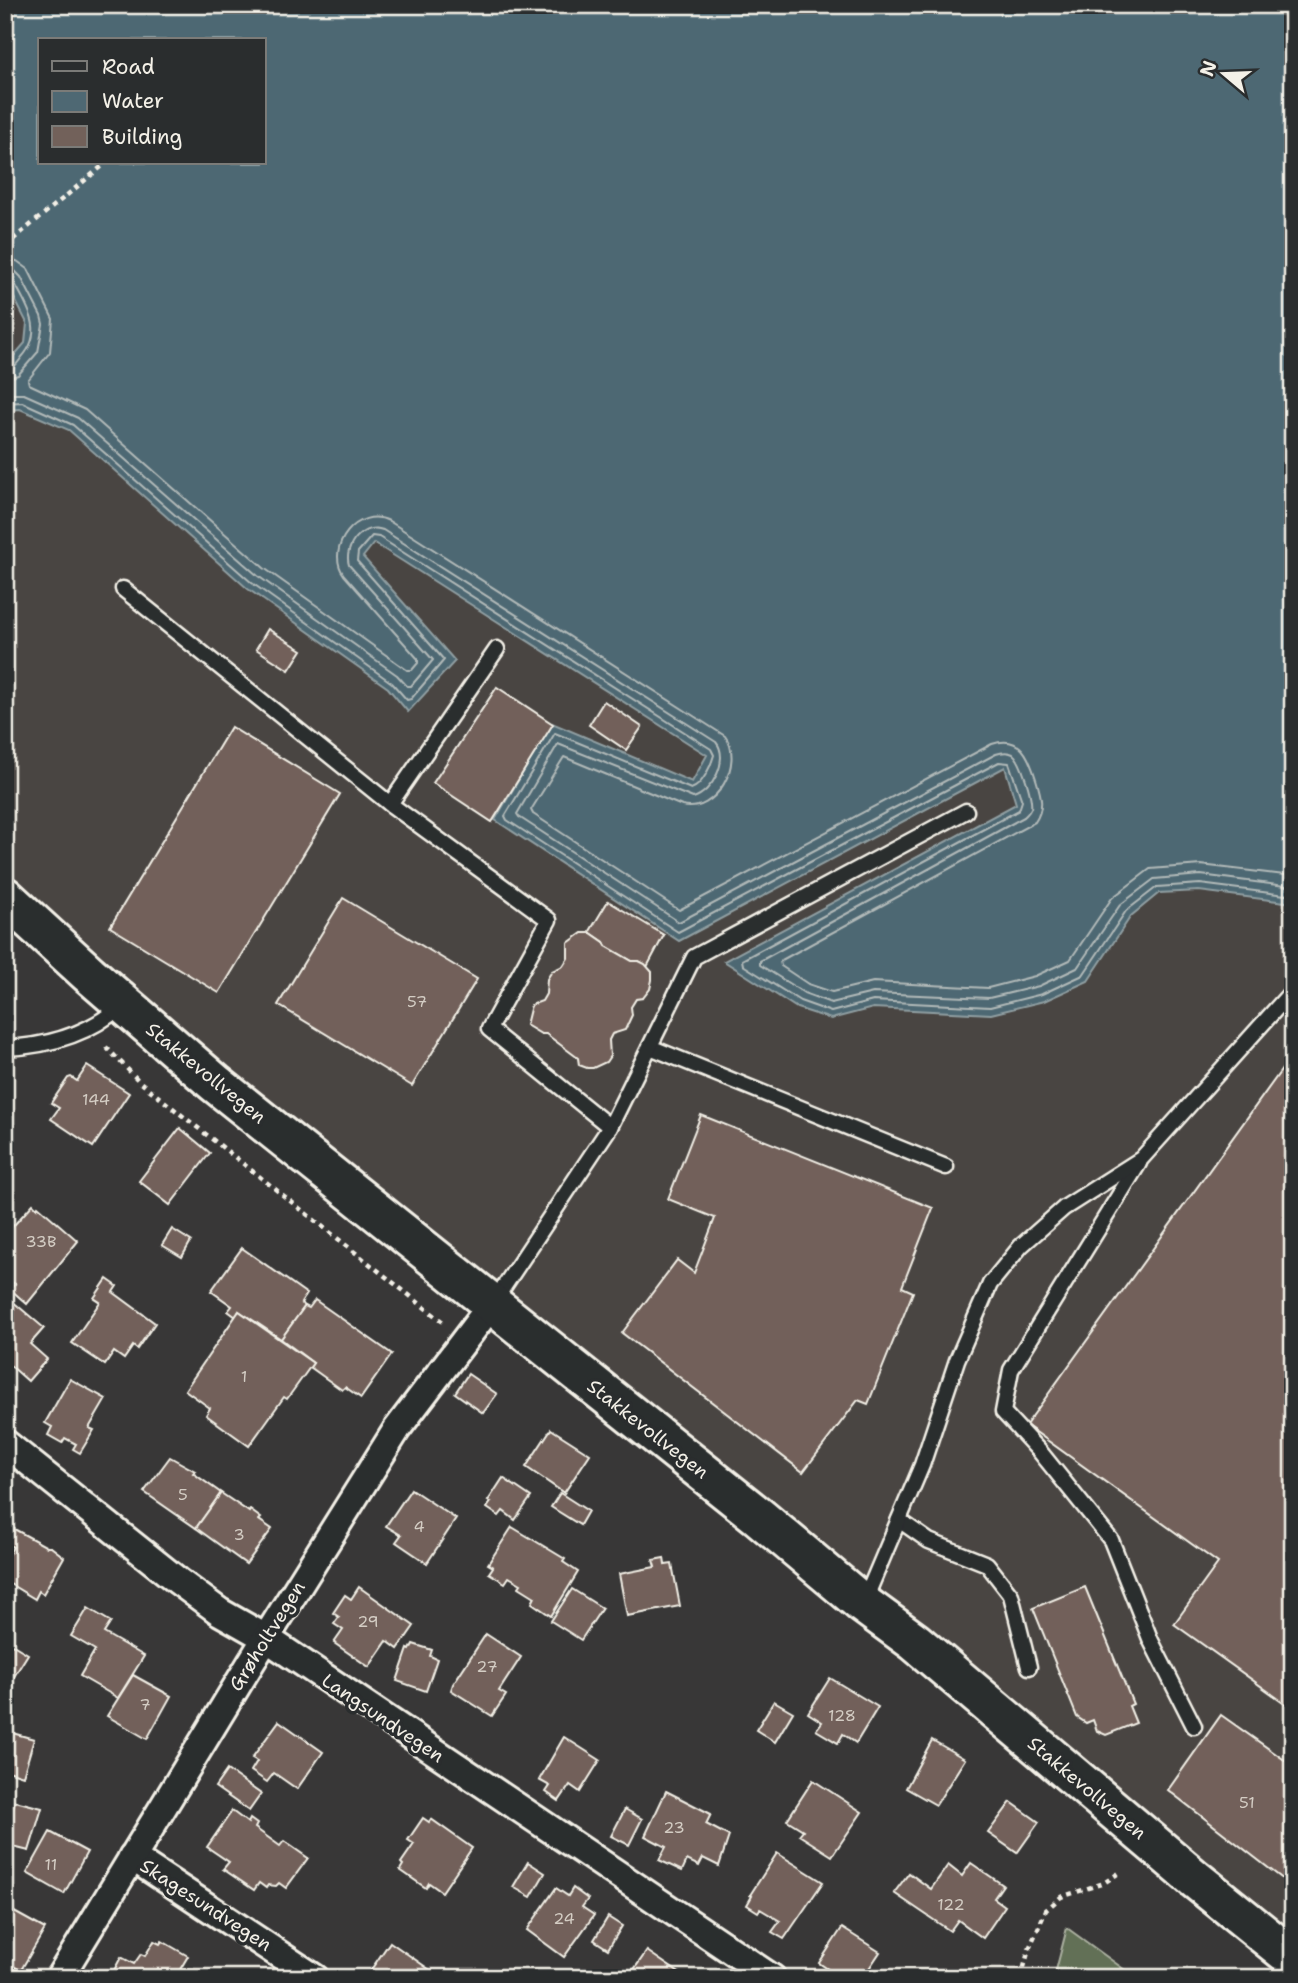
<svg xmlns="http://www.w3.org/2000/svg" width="1298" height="1983" font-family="'Shantell Sans',sans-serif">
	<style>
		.built { fill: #494442 }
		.green { fill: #627057; stroke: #abb0a0; stroke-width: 2 }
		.water { fill: #4e6873; stroke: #909fa2; stroke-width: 2; fill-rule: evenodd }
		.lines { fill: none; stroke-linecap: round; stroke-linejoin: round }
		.shore { stroke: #b2bab9; stroke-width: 2 }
		.building { fill: #72615a; stroke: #f4f1e8; stroke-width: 2 }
		.lane-casing { stroke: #f4f1e8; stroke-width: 19 }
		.street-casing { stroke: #f4f1e8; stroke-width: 32 }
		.secondary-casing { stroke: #f4f1e8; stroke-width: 44 }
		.path { stroke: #f4f1e8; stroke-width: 4.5; stroke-dasharray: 5 5; stroke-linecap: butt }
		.lane { stroke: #2a2d2e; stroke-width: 14 }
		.street { stroke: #2a2d2e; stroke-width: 26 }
		.secondary { stroke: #2a2d2e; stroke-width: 38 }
		.labels { text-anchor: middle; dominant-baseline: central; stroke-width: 7; stroke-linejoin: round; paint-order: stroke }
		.number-label { font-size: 16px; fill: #d4cdc4 }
		.street-label { font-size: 19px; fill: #f4f1e8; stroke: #2a2d2e }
	</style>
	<rect width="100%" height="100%" fill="#383737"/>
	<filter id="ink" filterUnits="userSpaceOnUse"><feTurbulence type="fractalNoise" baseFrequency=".0143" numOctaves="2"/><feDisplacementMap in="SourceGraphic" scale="14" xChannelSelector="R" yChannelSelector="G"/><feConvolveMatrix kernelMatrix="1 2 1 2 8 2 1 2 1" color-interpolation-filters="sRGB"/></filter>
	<g filter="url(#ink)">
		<!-- built -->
		<g class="built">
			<polygon points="5,280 27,323 25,343 5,366"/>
			<polygon points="20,409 69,430 248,589 388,688 408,712 455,661 363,557 374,542 707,755 692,782 552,724 679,941 1005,767 1016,804 725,961 797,1008 831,1019 873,1008 991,1014 1044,1001 1088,981 1131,916 1159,893 1199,891 1293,903 1293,1950 5,903 5,410"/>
		</g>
		<!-- green -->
		<polygon class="green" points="1067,1928 1136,1978 1054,1978"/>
		<!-- water -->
		<path class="water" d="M5,5H1293V903L1199,891L1159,893L1131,916L1088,981L1044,1001L991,1014L873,1008L831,1019L797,1008L724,961L1016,804L1005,767L679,941L495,820L552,723L692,782L707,755L374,543L363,557L455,661L408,712L388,688L248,589L69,430L20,409L5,410V366L25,343L27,323L5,280ZM40,40H264V163H40Z"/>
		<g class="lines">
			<!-- shore -->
			<g class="shore">
				<path d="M5,259L17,261L28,269L53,319L50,352L28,380L29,384L85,410L264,568L407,670H412L418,663V659L344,575C324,548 358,505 389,521L725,736C745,762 716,815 682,806L564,757L531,810L533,814L679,910L992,744C1021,734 1029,757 1036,779C1041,795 1045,807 1035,822L780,961L781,966L808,984L832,992L873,982L988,988L1035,976L1070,960L1112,898L1150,869L1201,865L1293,876"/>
				<polyline points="5,270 15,271 21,277 41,316 43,324 38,352 18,375 5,379"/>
				<path d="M5,278L14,282C28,308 45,331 22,357C17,364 14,369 5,370"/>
				<path d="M5,394H24L78,418L258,576L397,675L407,686H411L433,660L349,565C343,546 364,522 383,530L716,742C730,759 712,793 693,798L558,744L517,814L519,817L679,922L996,754C1002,752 1007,751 1013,754C1021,760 1033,798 1031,808C1029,813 1028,813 1024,817L760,961V965L804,993L831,1003L873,993L989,998L1039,986L1077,968L1120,905L1154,879L1201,875L1293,887"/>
				<path d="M5,403L22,402L73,425L252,583L392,683L407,700L411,699L444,660L357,561L358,552L372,536L379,537L711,749L714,755C711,766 702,786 691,789L555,733L505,816L507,820L678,932L999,762L1009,763L1022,801L1019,810L742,960L743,965L800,1001L831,1012L873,1001L990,1007L1042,994L1083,975L1126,911L1157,887L1200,884L1293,896"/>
			</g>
		</g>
		<!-- building -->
		<g class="building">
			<polygon points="268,629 302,650 289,670 256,649"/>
			<polygon points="497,687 553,724 492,822 433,783"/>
			<polygon points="604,701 642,727 626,750 589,725"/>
			<polygon points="231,727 340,794 219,993 110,927"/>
			<polygon points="343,898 477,979 412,1086 278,1005"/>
			<polygon points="608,901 664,935 647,967 639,961 632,961 606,946 604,942 591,933 590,931"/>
			<polygon points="582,933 591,933 604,942 606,946 632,961 639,961 645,964 652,972 652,980 650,989 643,998 636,999 631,1007 632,1015 625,1030 612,1034 609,1040 610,1056 606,1062 593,1068 587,1068 579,1065 578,1058 546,1034 541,1034 526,1025 531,1005 542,1001 546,994 547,979 552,971 563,966 568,958 568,943"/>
			<polygon points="1293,1054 1293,1709 1174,1624 1218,1563 1026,1425"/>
			<polygon points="87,1066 129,1093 93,1147 51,1119 59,1108 51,1103 68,1078 71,1077 77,1081"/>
			<polygon points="701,1115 933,1208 902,1287 913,1292 868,1404 858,1400 803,1472 622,1333 677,1260 694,1273 715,1218 668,1199"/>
			<polygon points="180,1128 210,1153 170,1205 139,1181"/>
			<polygon points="33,1204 37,1208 38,1206 78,1241 27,1304 10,1289 15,1284 9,1280 5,1284 5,1253 8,1250 5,1247 5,1235"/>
			<polygon points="172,1229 191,1241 182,1257 162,1245"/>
			<polygon points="242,1248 307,1294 301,1303 305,1306 281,1339 239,1311 236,1317 228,1311 232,1306 211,1291"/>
			<polygon points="107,1279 117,1286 113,1292 155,1323 137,1349 133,1346 124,1359 114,1352 105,1365 72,1343 100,1302 94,1298"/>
			<polygon points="5,1295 44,1328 30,1344 47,1359 28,1381 11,1366 9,1369 5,1366"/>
			<polygon points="315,1300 392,1354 361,1398 345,1387 342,1390 310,1367 313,1363 281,1339 305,1306 309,1308"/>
			<polygon points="239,1311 313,1363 287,1399 284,1397 249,1446 206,1415 210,1408 185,1390"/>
			<polygon points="468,1374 497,1394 483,1413 455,1393"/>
			<polygon points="70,1379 106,1399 89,1428 94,1430 80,1453 73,1449 76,1444 65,1438 62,1443 48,1435 52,1427 45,1423"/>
			<polygon points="551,1429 590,1454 564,1493 526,1467"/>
			<polygon points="170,1457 195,1471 193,1473 221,1493 196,1528 144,1492"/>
			<polygon points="503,1478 531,1497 515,1520 503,1511 499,1516 487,1508 491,1502 488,1501"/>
			<polygon points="411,1489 456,1519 427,1563 396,1542 401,1535 386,1526"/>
			<polygon points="221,1493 249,1512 250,1510 261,1518 259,1520 272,1529 246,1564 196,1528"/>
			<polygon points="560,1493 588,1511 580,1525 551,1507"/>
			<polygon points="5,1524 47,1547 51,1547 64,1557 43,1594 39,1591 35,1599 5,1581 5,1560 13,1547 5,1543"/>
			<polygon points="512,1527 565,1559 563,1562 578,1572 551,1616 532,1603 535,1597 519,1587 521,1584 509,1577 505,1583 489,1573 493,1567 488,1564"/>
			<polygon points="664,1558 665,1565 672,1564 680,1606 627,1616 619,1574 655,1567 653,1560"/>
			<polygon points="359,1587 414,1626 398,1649 387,1641 369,1667 334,1643 343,1630 334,1624 339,1617 333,1613 345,1595 351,1599"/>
			<polygon points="1085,1587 1133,1704 1129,1706 1136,1723 1106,1735 1097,1731 1093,1720 1086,1723 1077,1717 1033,1608"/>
			<polygon points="572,1589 602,1608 581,1640 551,1621"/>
			<polygon points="88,1608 111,1622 104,1633 144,1656 118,1698 80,1676 95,1650 71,1636"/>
			<polygon points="486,1634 521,1657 499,1691 506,1695 492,1716 451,1690 453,1684"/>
			<polygon points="5,1640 28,1654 5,1691"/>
			<polygon points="413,1644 432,1650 430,1656 437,1659 426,1691 397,1681 408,1649 410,1650"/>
			<polygon points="133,1675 171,1696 147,1739 107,1716"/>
			<polygon points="830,1678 878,1707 856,1743 843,1734 838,1743 816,1730 822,1722 808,1713"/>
			<polygon points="774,1701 793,1712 775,1742 756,1730"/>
			<polygon points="1221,1715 1293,1766 1293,1887 1168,1790"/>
			<polygon points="279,1721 323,1752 297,1789 274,1773 267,1782 251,1771 257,1761 252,1758"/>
			<polygon points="5,1731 34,1739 23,1776 5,1770"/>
			<polygon points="564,1737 600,1760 580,1792 570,1785 559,1801 546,1792 550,1786 539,1780"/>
			<polygon points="932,1740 965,1759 936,1805 906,1788"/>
			<polygon points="227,1770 261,1794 249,1811 215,1787"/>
			<polygon points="813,1780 862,1812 832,1856 799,1835 803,1830 787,1820"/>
			<polygon points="666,1791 711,1814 706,1824 729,1836 719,1866 703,1858 699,1866 687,1860 682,1871 659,1860 666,1847 645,1836"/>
			<polygon points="15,1801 42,1808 29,1851 5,1845 5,1812 11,1814"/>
			<polygon points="1011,1802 1039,1822 1017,1853 988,1833"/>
			<polygon points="625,1809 642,1819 629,1845 611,1836"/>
			<polygon points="232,1811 248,1823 250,1819 257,1824 255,1828 280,1846 284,1841 308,1858 286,1888 279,1883 276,1886 268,1885 266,1888 259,1883 254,1890 223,1869 229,1862 207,1847"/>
			<polygon points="423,1818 429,1822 431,1819 472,1848 442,1892 429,1883 426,1888 400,1870 403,1865 401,1863 414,1844 408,1840"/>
			<polygon points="50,1832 87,1852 64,1894 27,1873"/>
			<polygon points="777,1853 823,1882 784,1939 772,1932 780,1921 760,1909 758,1912 747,1905 752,1896 750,1895"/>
			<polygon points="528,1862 545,1873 531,1897 513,1887"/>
			<polygon points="971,1863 1003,1885 994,1898 1005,1906 983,1938 958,1920 950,1931 894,1893 909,1873 931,1889 948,1865 962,1876"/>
			<polygon points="556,1888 568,1896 573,1888 588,1899 582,1907 594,1915 564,1957 527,1930"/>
			<polygon points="7,1908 45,1929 21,1970 15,1967 13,1970 5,1966"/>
			<polygon points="608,1917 622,1926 608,1949 594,1940"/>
			<polygon points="842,1928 880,1952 868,1970 876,1975 875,1978 841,1978 819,1963"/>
			<polygon points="154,1941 160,1944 162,1941 188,1956 175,1978 110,1978 121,1957 134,1964 141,1954 145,1956"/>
			<polygon points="390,1942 433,1972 429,1978 366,1977"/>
			<polygon points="647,1951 685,1977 684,1978 628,1978"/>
		</g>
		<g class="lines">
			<defs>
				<g id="lane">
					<polyline points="123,589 390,804 549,920 489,1029 610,1127"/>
					<polyline points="390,804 497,649"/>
					<polyline points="650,1047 946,1167"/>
					<path d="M5,1048C49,1046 89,1035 122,1005"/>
					<polyline points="1139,1163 1011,1370 1003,1412 1041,1453 1111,1540 1151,1641 1194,1726"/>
					<polyline points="493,1303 610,1127 694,957 966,811"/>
					<polyline points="899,1520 929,1541 987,1564 1011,1595 1029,1667"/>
					<polyline points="864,1602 922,1465 957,1360 990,1284 1021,1246 1064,1208 1141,1159 1293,990"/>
				</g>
				<g id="street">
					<polyline points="5,1443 178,1581 220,1612 266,1638 772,1978"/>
					<polyline points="132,1857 315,1978"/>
					<polyline points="59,1978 266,1638 397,1429 492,1304"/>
				</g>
				<polyline id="secondary" points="5,897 89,974 215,1083 758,1516 863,1604 915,1642 1195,1879 1293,1958"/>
			</defs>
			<!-- lane casing -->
			<use href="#lane" class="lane-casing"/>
			<!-- street casing -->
			<use href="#street" class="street-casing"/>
			<!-- secondary casing -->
			<use href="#secondary" class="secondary-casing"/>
			<!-- path -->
			<g class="path">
				<polyline points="5,246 106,163"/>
				<polyline points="106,1047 140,1082 443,1322"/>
				<polyline points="1021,1978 1029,1949 1046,1910 1061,1897 1104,1883 1119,1873"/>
			</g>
			<!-- lane -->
			<use href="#lane" class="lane"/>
			<!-- street -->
			<use href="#street" class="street"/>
			<!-- secondary -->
			<use href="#secondary" class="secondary"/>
		</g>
	</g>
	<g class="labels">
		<!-- number labels -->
		<g class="number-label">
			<text x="417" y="1001">57</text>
			<text x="96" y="1099">144</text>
			<text x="41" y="1241">33B</text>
			<text x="244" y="1376">1</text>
			<text x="183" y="1494">5</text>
			<text x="419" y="1526">4</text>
			<text x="239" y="1534">3</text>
			<text x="368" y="1621">29</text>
			<text x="487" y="1666">27</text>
			<text x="145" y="1704">7</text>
			<text x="842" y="1715">128</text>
			<text x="1247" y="1802">51</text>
			<text x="674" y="1827">23</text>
			<text x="51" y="1864">11</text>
			<text x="951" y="1904">122</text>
			<text x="564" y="1918">24</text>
		</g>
		<!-- street labels -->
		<g class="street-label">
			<text transform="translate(206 1073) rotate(39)">Stakkevollvegen</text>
			<text transform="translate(648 1429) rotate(38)">Stakkevollvegen</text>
			<text transform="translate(267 1636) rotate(-58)">Grøholtvegen</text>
			<text transform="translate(383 1718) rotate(34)">Langsundvegen</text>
			<text transform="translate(1087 1788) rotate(40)">Stakkevollvegen</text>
			<text transform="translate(206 1905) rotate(33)">Skagesundvegen</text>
		</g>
	</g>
	<!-- margin -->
	<rect width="1298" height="1983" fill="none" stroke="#2a2d2e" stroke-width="28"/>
	<rect x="14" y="14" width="1270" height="1955" fill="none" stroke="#f4f1e8" stroke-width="2.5" filter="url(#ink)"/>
	<!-- legend -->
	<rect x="38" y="38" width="228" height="126" fill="#2a2d2e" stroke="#7b7b78" stroke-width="2"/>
	<rect x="52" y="61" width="35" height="10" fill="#2a2d2e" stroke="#7b7b78" stroke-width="2"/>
	<text x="102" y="74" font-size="21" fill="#f4f1e8">Road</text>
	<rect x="52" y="91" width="35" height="21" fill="#4e6873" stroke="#7b7b78" stroke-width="2"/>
	<text x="102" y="108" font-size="21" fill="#f4f1e8">Water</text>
	<rect x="52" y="126" width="35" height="21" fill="#72615a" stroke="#7b7b78" stroke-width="2"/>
	<text x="102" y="144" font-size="21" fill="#f4f1e8">Building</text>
	<!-- north arrow -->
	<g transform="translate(1224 74) rotate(289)" stroke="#2a2d2e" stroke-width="5" paint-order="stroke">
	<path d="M0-5L12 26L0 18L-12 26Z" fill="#f4f1e8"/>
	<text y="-10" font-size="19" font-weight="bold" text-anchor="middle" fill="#f4f1e8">N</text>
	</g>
</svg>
